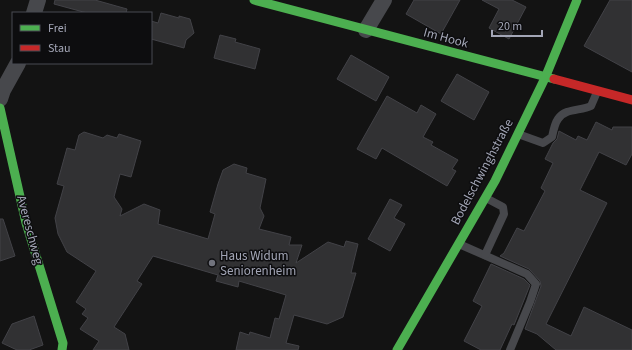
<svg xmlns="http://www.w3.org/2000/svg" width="632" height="350" font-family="'Source Sans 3',sans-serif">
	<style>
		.building { fill: #313133; stroke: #424247 }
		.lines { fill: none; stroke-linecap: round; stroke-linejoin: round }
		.lane { stroke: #47484c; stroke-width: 8 }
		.street { stroke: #47484c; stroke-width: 16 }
		.fast { stroke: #4caf50; stroke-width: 9 }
		.jam { stroke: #c62828; stroke-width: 9 }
		.poi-dot { fill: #71737d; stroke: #0d0d0f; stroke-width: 1.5 }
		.labels { text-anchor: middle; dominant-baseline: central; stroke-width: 3; stroke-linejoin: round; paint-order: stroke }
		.street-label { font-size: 13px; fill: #a3a6b6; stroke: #0d0d0f }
		.poi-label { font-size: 13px; fill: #a3a6b6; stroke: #0d0d0f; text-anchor: start }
	</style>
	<rect width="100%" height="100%" fill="#131313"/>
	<!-- building -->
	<g class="building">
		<polygon points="55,0 95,0 127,9 126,13 87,13 54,4"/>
		<polygon points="414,0 460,0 441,34 406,14"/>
		<polygon points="482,0 512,0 526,7 509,39 489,28 499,9"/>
		<polygon points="610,0 632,0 632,72 584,46"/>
		<polygon points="161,13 179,18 179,16 190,19 194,33 186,40 184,48 151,39 151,21 158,23"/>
		<polygon points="220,35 236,39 235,42 260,49 255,69 214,58"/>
		<polygon points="351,55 389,77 376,101 337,79"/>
		<polygon points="457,74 489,92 474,120 441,101"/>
		<polygon points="387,96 417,113 421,105 436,114 423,137 433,142 431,145 458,160 452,169 456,171 447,186 382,148 376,159 357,149"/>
		<polygon points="596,122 612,130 613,127 632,127 632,154 626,165 599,152 580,190 607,203 546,324 571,336 584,307 632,330 632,350 556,350 537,334 525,329 541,286 540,281 529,269 500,256 504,253 517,228 524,231 545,191 541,188 553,163 545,159 553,143 557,139 559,131 576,140 578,136 587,140"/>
		<polygon points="84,132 103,138 107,135 117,138 119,134 141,141 131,177 120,174 114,197 122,209 120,216 144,204 160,210 158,224 208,239 215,214 210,212 218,184 223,170 234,164 247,168 246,173 266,179 260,208 264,216 259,229 291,237 289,245 302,245 296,263 328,242 344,247 346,241 358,244 351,273 356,273 343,317 327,324 294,315 286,343 299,346 298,350 236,350 240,332 249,335 250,332 270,338 275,318 279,319 286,295 239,281 238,287 216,281 218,275 153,256 137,281 142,284 114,327 125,334 129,350 93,350 99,341 80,329 88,318 82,314 86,309 76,302 96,271 67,252 58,234 55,218 64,186 57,184 67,148 75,150 79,135"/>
		<polygon points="390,199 402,205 394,218 405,224 390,251 368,239"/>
		<polygon points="0,219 3,219 15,256 0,261"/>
		<polygon points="491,264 524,279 530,285 514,325 512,324 500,350 481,350 464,341 482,306 473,301"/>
		<polygon points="34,316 43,345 29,350 17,350 2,343 12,324"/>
	</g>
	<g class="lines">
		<!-- lane -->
		<g class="lane">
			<path d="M518,134L543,143L552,137C553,132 555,123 558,119C565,108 581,111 591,106L597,92"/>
			<polyline points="459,244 527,274 536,284 530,302 510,350"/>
			<polyline points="485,255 504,214 503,207 486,198"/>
		</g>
		<!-- street -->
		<g class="street">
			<polyline points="34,13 38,0"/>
			<polyline points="366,30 384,0"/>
			<polyline points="0,99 3,90 18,63"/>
		</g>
		<!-- fast -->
		<g class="fast">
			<polyline points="254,0 554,79"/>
			<polyline points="0,108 26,223 63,343 62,350"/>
			<polyline points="397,350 495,181 545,78 577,0"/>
		</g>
		<!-- jam -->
		<polyline class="jam" points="554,79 632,100"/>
	</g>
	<!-- markers -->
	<circle class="poi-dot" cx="212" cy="263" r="4"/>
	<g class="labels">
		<!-- street labels -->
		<g class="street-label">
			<text transform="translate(446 38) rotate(15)">Im Hook</text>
			<text transform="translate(482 172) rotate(-62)">Bodelschwinghstraße</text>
			<text transform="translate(30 230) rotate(75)">Avereschweg</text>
		</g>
		<!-- poi labels -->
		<g class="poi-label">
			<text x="220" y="256">Haus Widum<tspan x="220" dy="15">Seniorenheim</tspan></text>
		</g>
	</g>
	<!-- legend -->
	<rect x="12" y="12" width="140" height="52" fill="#0d0d0f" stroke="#494a52"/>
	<rect x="20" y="25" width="20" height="6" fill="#4caf50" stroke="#494a52"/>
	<text x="48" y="32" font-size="12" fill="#a3a6b6">Frei</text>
	<rect x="20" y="45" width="20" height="6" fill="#c62828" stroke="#494a52"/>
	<text x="48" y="52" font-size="12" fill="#a3a6b6">Stau</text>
	<!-- scale -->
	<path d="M492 30v6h50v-6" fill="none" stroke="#a3a6b6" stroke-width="2"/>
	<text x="498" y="30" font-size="12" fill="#a3a6b6" stroke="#0d0d0f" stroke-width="3" paint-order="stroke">20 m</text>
</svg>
